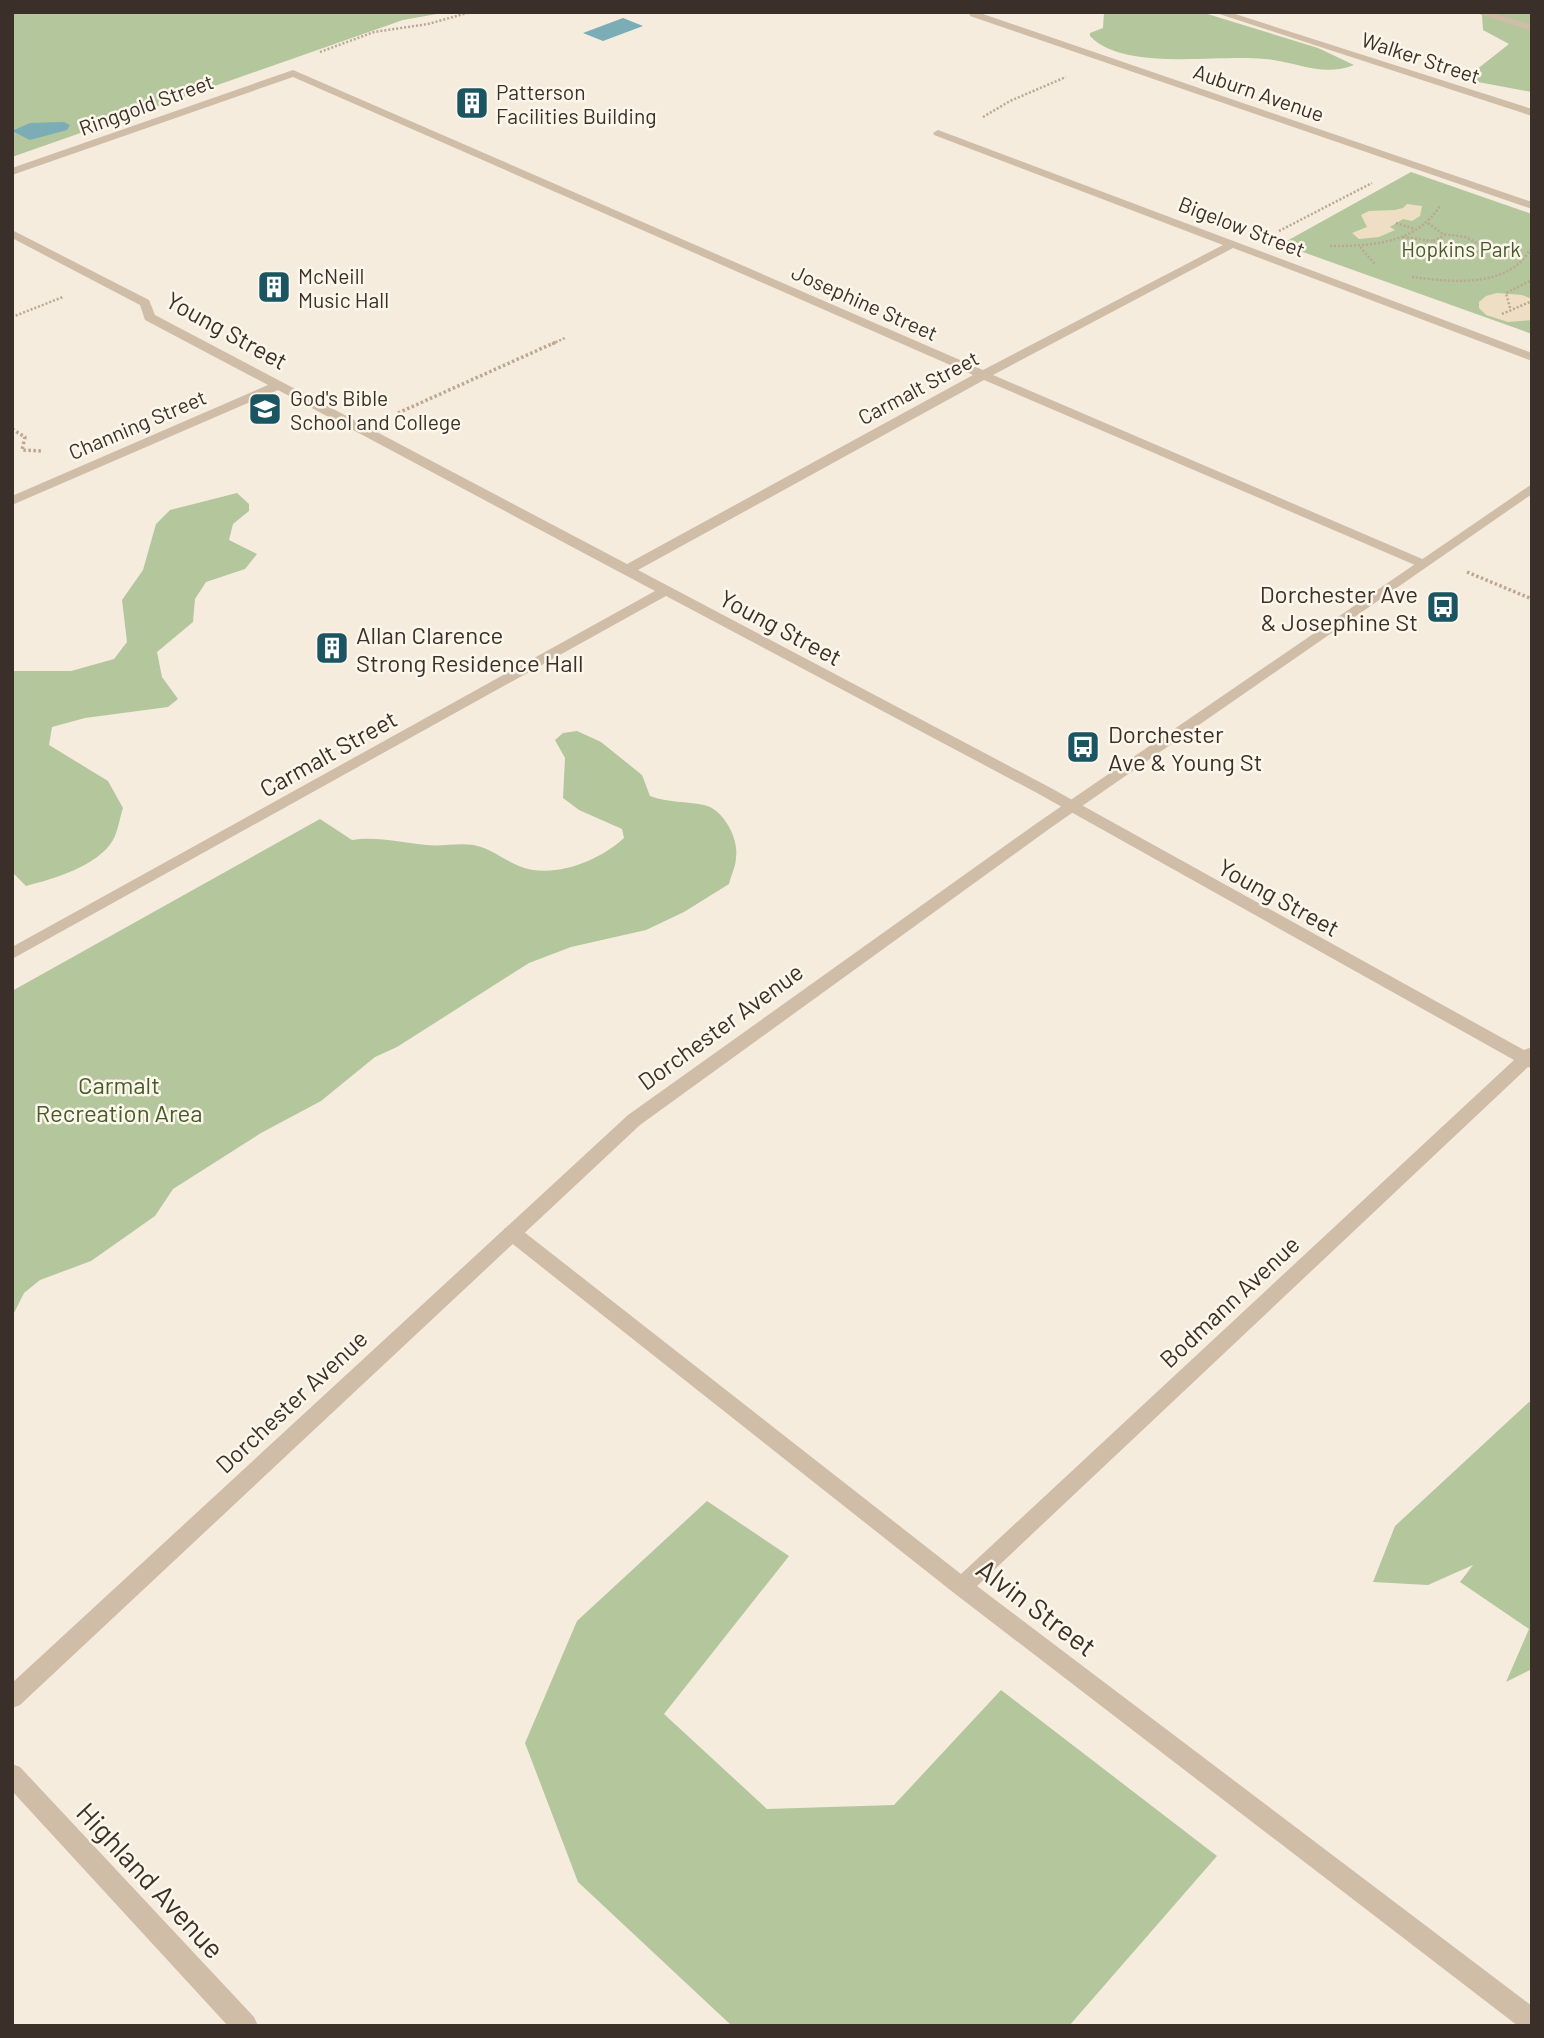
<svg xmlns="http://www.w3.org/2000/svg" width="1544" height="2038" font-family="Barlow,sans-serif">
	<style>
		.green { fill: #b4c69c }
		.plaza { fill: #eedfc4 }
		.water { fill: #7aadb5 }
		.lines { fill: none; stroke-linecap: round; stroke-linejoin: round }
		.path-far1 { stroke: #bba792; stroke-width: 2.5; stroke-dasharray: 2 2; stroke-linecap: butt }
		.path { stroke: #bba792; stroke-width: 3.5; stroke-dasharray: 2.5 2.5; stroke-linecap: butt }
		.service { fill: #cfbda8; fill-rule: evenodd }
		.minor { fill: #cfbda8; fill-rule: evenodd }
		.tertiary { fill: #cfbda8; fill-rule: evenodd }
		.labels { text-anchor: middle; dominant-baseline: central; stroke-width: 5; stroke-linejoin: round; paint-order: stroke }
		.far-street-label { font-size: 21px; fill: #3b3029; stroke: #fcf6eb }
		.far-poi-label { font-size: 21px; fill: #3b3029; stroke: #fcf6eb; text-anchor: start }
		.far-park-label { font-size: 21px; fill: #455c2a; stroke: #fcf6eb }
		.street-label { font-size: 24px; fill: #3b3029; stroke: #fcf6eb }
		.poi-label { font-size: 24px; fill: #3b3029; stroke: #fcf6eb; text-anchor: start }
		.park-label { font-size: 24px; fill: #455c2a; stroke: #fcf6eb }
		.near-street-label { font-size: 28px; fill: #3b3029; stroke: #fcf6eb }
	</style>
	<rect width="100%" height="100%" fill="#f5ecde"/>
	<!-- green -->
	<g class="green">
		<polygon points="12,12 448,12 403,20 12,157"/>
		<path d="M1104,12H1201L1318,48L1354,65C1322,78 1295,61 1264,59C1217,54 1124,72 1090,36V33L1103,28Z"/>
		<polygon points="1478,12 1532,12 1532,92 1478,82 1471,74 1509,44 1483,30 1482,15"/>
		<polygon points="1411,172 1532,214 1532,334 1300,251 1305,249 1285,242"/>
		<path d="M237,493L249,504V511L233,524L229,540L257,554L245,569L206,582L195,599L193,622L157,652L162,677L178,699L168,707L85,718L52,727L49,745L108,781L123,808C120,817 118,831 113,840C98,866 53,879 26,886L12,872V671H71L114,659L127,642L122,600L143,570L156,524L170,510Z"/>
		<path d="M577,731L601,742L642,775L650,796C668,803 686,801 704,805C723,809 739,838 736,857C736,866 731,875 729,884L684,912L646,930L571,947L529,963L397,1047L375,1057L321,1101L261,1133L173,1189L155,1216L91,1261L40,1280L24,1293L12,1317V991L320,819L352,840C378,836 401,843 427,845C444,847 465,841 481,847C494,851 506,861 519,866C553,880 599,861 624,838L622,829L579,810L563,798L565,758L555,740L563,733Z"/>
		<polygon points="1529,1402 1532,1402 1532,1669 1506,1682 1529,1629 1460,1582 1473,1565 1428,1585 1373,1582 1395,1526"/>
		<polygon points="707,1501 789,1556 664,1714 767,1809 894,1805 1001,1690 1217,1856 1069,2026 732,2026 578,1882 525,1743 577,1621"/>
	</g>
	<!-- plaza -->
	<g class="plaza">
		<polygon points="1407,204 1422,206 1420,216 1412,221 1403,219 1390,227 1395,230 1379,237 1359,239 1352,233 1367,227 1361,215 1369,211 1395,210 1403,208"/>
		<polygon points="1497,293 1522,295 1532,299 1532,320 1508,322 1486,315 1479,308 1479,302 1486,296"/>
	</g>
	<!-- water -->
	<g class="water">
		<polygon points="623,18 643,26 603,41 583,33"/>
		<polygon points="64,122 70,125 67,130 30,140 12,131 30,123"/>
	</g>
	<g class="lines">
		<!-- path-far1 -->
		<g class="path-far1">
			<polyline points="320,52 374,32 428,24 471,12"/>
			<polyline points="983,117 1010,101 1066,77"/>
			<polyline points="1396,223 1415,229"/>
			<path d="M1428,223L1443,234L1466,237L1482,246L1480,252C1463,256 1449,257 1434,246L1433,241L1445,235"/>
			<polyline points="1279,231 1372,183"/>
			<polyline points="1403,237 1433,241"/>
			<path d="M1330,246C1372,246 1415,244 1440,206"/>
			<polyline points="1360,247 1375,264"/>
			<path d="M1412,277C1445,281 1488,287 1517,265C1523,261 1527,253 1532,248"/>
			<polyline points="1510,308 1506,293 1532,280"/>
			<polyline points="1502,314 1532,301"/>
			<polyline points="12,317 63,297"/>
			<polyline points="552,344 565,338"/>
		</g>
		<!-- path -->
		<g class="path">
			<polyline points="398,413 556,342"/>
			<polyline points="12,429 25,437 22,450 42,451"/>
			<polyline points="1467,572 1532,599"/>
		</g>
		<!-- service -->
		<polygon class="service" points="1473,12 1489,12 1532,25 1532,31"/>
		<!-- minor -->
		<g class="minor">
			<polygon points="969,12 977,12 1532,202 1532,209 970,16"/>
			<polygon points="1213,12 1229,12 1532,109 1532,116"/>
			<polygon points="293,70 983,370 1223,245 934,135 933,133 938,130 1532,353 1532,361 1233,248 993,375 1427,561 1429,564 1422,568 984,380 638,570 1049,787 1524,1050 1532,1047 1532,1068 1528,1067 977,1586 1532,2006 1532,2026 1518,2026 954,1593 505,1238 502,1233 505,1228 519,1228 961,1574 1514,1060 1037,793 666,596 12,959 12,947 655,591 278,390 12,505 12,496 268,385 145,320 140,305 12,238 12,230 149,300 155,315 627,564 973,375 293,77 12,175 12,168"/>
			<polygon points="12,1764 20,1767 254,2017 258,2026 228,2026 12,1791"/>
		</g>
		<!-- tertiary -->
		<polygon class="tertiary" points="1532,484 1532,494 1049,829 640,1125 20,1705 12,1708 12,1683 628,1115 1037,823"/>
	</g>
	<!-- icons -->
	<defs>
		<symbol id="building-square" viewBox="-11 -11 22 22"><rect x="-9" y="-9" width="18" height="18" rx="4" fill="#1a5561" stroke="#fcf6eb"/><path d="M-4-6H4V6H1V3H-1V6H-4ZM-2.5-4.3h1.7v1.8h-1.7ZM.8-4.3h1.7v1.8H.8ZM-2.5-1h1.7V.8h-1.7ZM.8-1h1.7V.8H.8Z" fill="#fff"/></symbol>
		<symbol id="university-square" viewBox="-11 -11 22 22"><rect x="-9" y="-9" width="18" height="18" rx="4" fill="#1a5561" stroke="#fcf6eb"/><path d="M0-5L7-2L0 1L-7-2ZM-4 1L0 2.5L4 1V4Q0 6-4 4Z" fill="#fff"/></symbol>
		<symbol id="bus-square" viewBox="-11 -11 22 22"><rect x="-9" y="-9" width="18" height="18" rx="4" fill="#1a5561" stroke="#fcf6eb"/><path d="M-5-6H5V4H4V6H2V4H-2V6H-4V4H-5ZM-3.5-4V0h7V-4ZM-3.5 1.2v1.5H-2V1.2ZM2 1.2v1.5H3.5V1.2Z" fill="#fff"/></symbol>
	</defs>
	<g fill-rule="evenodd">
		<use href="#building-square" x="453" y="84" width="38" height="38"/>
		<use href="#building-square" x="255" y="268" width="38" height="38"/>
		<use href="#university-square" x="246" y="390" width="38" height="38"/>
		<use href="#bus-square" x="1424" y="588" width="38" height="38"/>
		<use href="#building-square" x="313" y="629" width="38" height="38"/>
		<use href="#bus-square" x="1064" y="728" width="38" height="38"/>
	</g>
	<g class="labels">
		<!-- far-street labels -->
		<g class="far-street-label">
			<text transform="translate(1421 57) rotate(18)">Walker Street</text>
			<text transform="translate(1259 92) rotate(19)">Auburn Avenue</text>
			<text transform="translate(146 104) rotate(-20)">Ringgold Street</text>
			<text transform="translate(1242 226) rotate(21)">Bigelow Street</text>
			<text transform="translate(865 302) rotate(24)">Josephine Street</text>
			<text transform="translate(918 387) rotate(-28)">Carmalt Street</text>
			<text transform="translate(137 424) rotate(-23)">Channing Street</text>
		</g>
		<!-- far-poi labels -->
		<g class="far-poi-label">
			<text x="496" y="91">Patterson<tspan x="496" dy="24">Facilities Building</tspan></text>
			<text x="298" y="275">McNeill<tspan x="298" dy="24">Music Hall</tspan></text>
			<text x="290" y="397">God's Bible<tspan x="290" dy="24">School and College</tspan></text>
		</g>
		<!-- far-park labels -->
		<g class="far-park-label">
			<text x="1461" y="248">Hopkins Park</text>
		</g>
		<!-- street labels -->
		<g class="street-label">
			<text transform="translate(227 330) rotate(29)">Young Street</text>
			<text transform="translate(781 627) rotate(28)">Young Street</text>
			<text transform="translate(328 753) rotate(-29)">Carmalt Street</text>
			<text transform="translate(1279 897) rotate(29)">Young Street</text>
			<text transform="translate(720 1026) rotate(-36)">Dorchester Avenue</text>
			<text transform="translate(1229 1301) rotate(-43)">Bodmann Avenue</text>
			<text transform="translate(291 1401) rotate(-43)">Dorchester Avenue</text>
		</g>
		<!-- poi labels -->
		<g class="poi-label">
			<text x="1418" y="593" text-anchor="end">Dorchester Ave<tspan x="1418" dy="28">&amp; Josephine St</tspan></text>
			<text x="356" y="634">Allan Clarence<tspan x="356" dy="28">Strong Residence Hall</tspan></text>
			<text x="1108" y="733">Dorchester<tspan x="1108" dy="28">Ave &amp; Young St</tspan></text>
		</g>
		<!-- park labels -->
		<g class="park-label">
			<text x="119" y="1084">Carmalt<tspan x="119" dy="28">Recreation Area</tspan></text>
		</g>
		<!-- near-street labels -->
		<g class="near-street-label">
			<text transform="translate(1037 1607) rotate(37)">Alvin Street</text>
			<text transform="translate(151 1880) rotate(47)">Highland Avenue</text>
		</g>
	</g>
	<!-- border -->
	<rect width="1544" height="2038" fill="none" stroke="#3b3029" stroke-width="28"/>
</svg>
